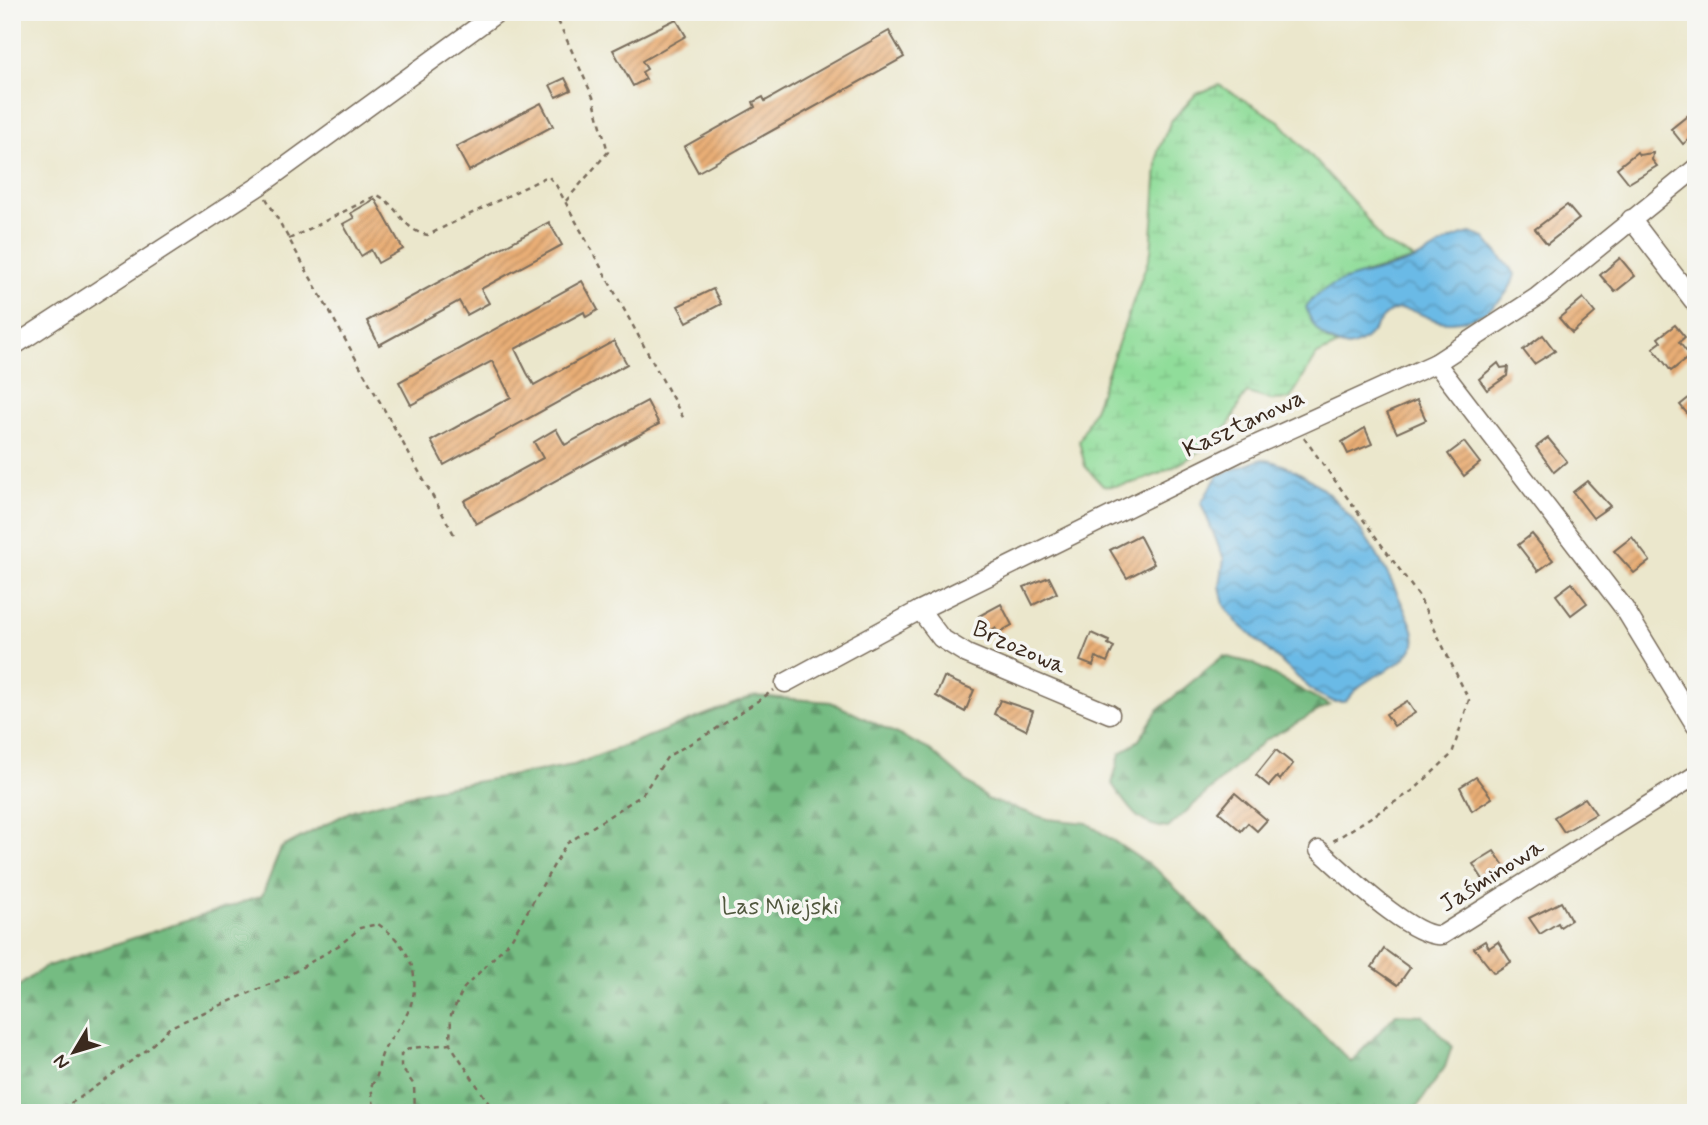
<svg xmlns="http://www.w3.org/2000/svg" width="1708" height="1125" font-family="Mynerve,sans-serif">
	<style>
		.forest { fill: url(#forest-firs); stroke: #587350; stroke-width: 2 }
		.wetland { fill: url(#wetland-marsh); stroke: #66845c; stroke-width: 2 }
		.water { fill: url(#water-waves); stroke: #537282; stroke-width: 2 }
		.building { fill: url(#building-hatch) }
		.lines { fill: none; stroke-linecap: round; stroke-linejoin: round }
		.minor-casing { stroke: #796c5b; stroke-width: 21 }
		.path { stroke: #796c5b; stroke-width: 2.5; stroke-dasharray: 5 5; stroke-linecap: butt }
		.minor { stroke: #fff; stroke-width: 18 }
		.labels { text-anchor: middle; dominant-baseline: central; stroke-width: 7; stroke-linejoin: round; paint-order: stroke }
		.street-label { font-size: 24px; fill: #3b2a1e; stroke: #f6f6f2 }
		.park-label { font-size: 24px; fill: #50573d; stroke: #f6f6f2 }
	</style>
	<defs>
		<pattern id="forest-firs" width="22" height="20" patternUnits="userSpaceOnUse" patternTransform="scale(1.75)"><rect width="22" height="20" fill="#74bc82"/><path d="M5 1l3.5 6h-7zM16 11l3.5 6h-7z" fill="#60996a"/></pattern>
		<pattern id="wetland-marsh" width="20" height="14" patternUnits="userSpaceOnUse" patternTransform="scale(1.75)"><rect width="20" height="14" fill="#90dd9a"/><path d="M1 5h8M5 5V1M11 12h8M15 12V8" fill="none" stroke="#7dbe84"/></pattern>
		<pattern id="water-waves" width="16" height="10" patternUnits="userSpaceOnUse" patternTransform="scale(1.75)"><rect width="16" height="10" fill="#6bbae6"/><path d="M0 5q4-4 8 0t8 0" fill="none" stroke="#5997ba"/></pattern>
		<pattern id="building-hatch" width="6" height="6" patternUnits="userSpaceOnUse" patternTransform="scale(1.75)"><rect width="6" height="6" fill="#e9ae76"/><path d="M-1 1l2-2M0 6l6-6M5 7l2-2" fill="none" stroke="#be8e60"/></pattern>
	</defs>
	<rect width="100%" height="100%" fill="#f6f6f2"/>
	<filter id="ink" filterUnits="userSpaceOnUse"><feTurbulence type="fractalNoise" baseFrequency=".0143" numOctaves="2"/><feDisplacementMap in="SourceGraphic" scale="14" xChannelSelector="R" yChannelSelector="G"/><feConvolveMatrix kernelMatrix="1 2 1 2 8 2 1 2 1" color-interpolation-filters="sRGB"/></filter>
	<filter id="wash" filterUnits="userSpaceOnUse"><feTurbulence type="fractalNoise" baseFrequency=".00686" numOctaves="4" result="noise"/><feDisplacementMap in="SourceGraphic" scale="28" xChannelSelector="R" yChannelSelector="G"/><feGaussianBlur stdDeviation="1.57" result="paint"/><feColorMatrix in="noise" values="0 0 0 0 0 0 0 0 0 0 0 0 0 0 0 0 0 1.4 0 .05"/><feComposite in="paint" operator="in"/></filter>
	<g filter="url(#wash)">
		<rect width="100%" height="100%" fill="#ebe7cc"/>
		<!-- forest -->
		<g class="forest">
			<path d="M1223,656L1252,663L1329,705L1264,741L1168,828C1137,826 1129,808 1112,784L1120,754L1139,740L1158,710Z"/>
			<polygon points="754,696 831,702 930,750 987,799 1047,819 1087,823 1158,871 1351,1062 1396,1014 1422,1015 1452,1046 1445,1067 1413,1113 12,1113 12,991 45,967 262,896 281,848 353,810 433,789 574,765"/>
		</g>
		<!-- wetland -->
		<path class="wetland" d="M1219,85L1279,121L1357,206L1384,243L1415,259L1363,274L1312,299L1327,340L1338,345L1317,355L1290,399L1271,400L1247,393C1238,402 1238,410 1231,421C1211,453 1140,490 1103,486L1085,466L1079,441L1095,407L1151,252L1158,151L1171,121L1196,94Z"/>
		<!-- water -->
		<g class="water">
			<path d="M1470,233L1485,238L1515,274C1508,304 1470,327 1439,321C1425,318 1407,304 1392,311C1375,318 1376,341 1348,347C1325,343 1312,329 1306,307C1329,273 1381,275 1416,259C1435,250 1449,237 1470,233Z"/>
			<path d="M1262,459C1330,472 1376,544 1402,604C1407,616 1417,631 1414,644C1408,664 1375,674 1360,686C1354,691 1350,697 1345,702H1334L1315,693L1236,621L1224,605L1220,586L1224,559L1201,503L1218,475Z"/>
		</g>
		<g id="blocks">
			<!-- building -->
			<g class="building">
				<polygon points="676,19 686,36 642,61 647,69 642,72 646,79 633,86 613,50"/>
				<polygon points="889,31 904,57 698,172 684,147 755,107 753,102 763,97 765,101"/>
				<polygon points="565,78 571,90 556,97 550,85"/>
				<polygon points="541,103 553,126 469,171 456,147"/>
				<polygon points="1691,113 1696,119 1696,134 1683,144 1671,129"/>
				<polygon points="1637,152 1639,155 1653,153 1652,160 1657,166 1629,183 1617,168"/>
				<polygon points="375,199 403,249 378,263 371,250 361,256 343,224 354,218 351,213"/>
				<polygon points="1567,205 1579,219 1547,244 1535,229"/>
				<polygon points="549,222 562,245 481,289 489,303 467,315 459,301 379,345 367,321"/>
				<polygon points="1620,258 1635,276 1615,292 1600,275"/>
				<polygon points="582,281 598,310 586,317 584,312 515,349 527,373 534,385 614,341 627,364 444,465 431,441 511,397 492,361 411,405 399,382"/>
				<polygon points="713,289 721,304 687,322 678,306"/>
				<polygon points="1583,298 1595,313 1572,333 1559,318"/>
				<polygon points="1675,325 1685,337 1679,342 1690,356 1671,371 1653,348 1661,342 1658,338"/>
				<polygon points="1543,335 1555,351 1534,364 1523,350"/>
				<polygon points="1498,363 1501,368 1508,367 1507,376 1487,390 1479,379"/>
				<polygon points="1696,392 1696,424 1680,405"/>
				<polygon points="1417,400 1426,420 1397,433 1387,413"/>
				<polygon points="647,401 659,424 476,524 464,501 543,458 534,442 556,429 565,445"/>
				<polygon points="1365,428 1372,444 1348,454 1342,442"/>
				<polygon points="1548,438 1567,461 1554,472 1536,447"/>
				<polygon points="1464,442 1480,463 1464,476 1448,454"/>
				<polygon points="1587,481 1610,506 1593,518 1573,492"/>
				<polygon points="1532,534 1553,560 1538,571 1518,545"/>
				<polygon points="1139,535 1154,564 1127,578 1110,550"/>
				<polygon points="1632,537 1650,561 1634,573 1614,551"/>
				<polygon points="1049,577 1057,593 1033,605 1024,587"/>
				<polygon points="1572,583 1587,603 1571,615 1556,595"/>
				<polygon points="1001,604 1012,625 998,633 995,628 987,632 979,616"/>
				<polygon points="1091,633 1109,641 1108,644 1114,647 1107,662 1096,657 1093,666 1080,661"/>
				<polygon points="944,677 974,690 965,712 936,696"/>
				<polygon points="1000,700 1033,711 1026,730 994,714"/>
				<polygon points="1407,701 1415,713 1394,726 1386,714"/>
				<polygon points="1276,750 1293,764 1280,780 1277,777 1269,786 1256,775"/>
				<polygon points="1476,777 1492,798 1472,811 1460,787"/>
				<polygon points="1235,793 1267,820 1257,831 1248,823 1241,831 1219,812"/>
				<polygon points="1585,798 1596,814 1564,832 1554,817"/>
				<polygon points="1494,851 1505,867 1484,881 1473,864"/>
				<polygon points="1561,902 1571,920 1560,927 1558,923 1540,934 1529,918"/>
				<polygon points="1485,941 1489,948 1498,942 1511,962 1494,973 1474,948"/>
				<polygon points="1384,949 1410,968 1398,985 1372,967"/>
			</g>
		</g>
	</g>
	<g filter="url(#ink)">
		<use href="#blocks" fill-opacity="0" stroke="#796c5b" stroke-width="2"/>
		<g class="lines">
			<defs>
				<g id="minor">
					<polyline points="1631,219 1696,304"/>
					<polyline points="12,347 259,186 498,12"/>
					<polyline points="1436,363 1624,608 1696,726"/>
					<polyline points="920,610 941,638 967,654 1110,714"/>
					<polyline points="785,683 920,610 1240,452 1436,363 1537,297 1696,168"/>
					<path d="M1319,850C1342,870 1413,940 1442,935L1696,775"/>
				</g>
			</defs>
			<!-- minor casing -->
			<use href="#minor" class="minor-casing"/>
			<!-- path -->
			<g class="path">
				<polyline points="554,12 593,97 608,152 565,202"/>
				<polyline points="266,198 456,538"/>
				<path d="M289,239L377,195C399,205 402,231 428,235L548,176L556,185L685,421"/>
				<polyline points="1304,438 1418,595 1469,700 1452,754 1414,790 1333,841"/>
				<path d="M53,1113L78,1099L148,1049L170,1027L284,978L341,944L360,928L378,924C405,942 422,970 411,1004C406,1021 391,1036 383,1052C377,1065 381,1074 371,1086L374,1107L372,1113"/>
				<polyline points="415,1113 414,1085 401,1067 401,1054 410,1048 450,1044"/>
				<polyline points="495,1113 450,1044 451,1015 464,988 511,940 566,844 642,795 668,756 713,731 774,690"/>
			</g>
			<!-- minor -->
			<use href="#minor" class="minor"/>
		</g>
	</g>
	<g class="labels">
		<!-- street labels -->
		<g class="street-label">
			<text transform="translate(1244 424) rotate(-25)">Kasztanowa</text>
			<text transform="translate(1019 648) rotate(24)">Brzozowa</text>
			<text transform="translate(1492 876) rotate(-32)">Jaśminowa</text>
		</g>
		<!-- park labels -->
		<g class="park-label">
			<text x="780" y="907">Las Miejski</text>
		</g>
	</g>
	<!-- margin -->
	<rect width="1708" height="1125" fill="none" stroke="#f6f6f2" stroke-width="42"/>
	<!-- north arrow -->
	<g transform="translate(74 1052) rotate(232)" stroke="#f6f6f2" stroke-width="5" paint-order="stroke">
	<path d="M0-5L12 26L0 18L-12 26Z" fill="#3b2a1e"/>
	<text y="-10" font-size="19" font-weight="bold" text-anchor="middle" fill="#3b2a1e">N</text>
	</g>
</svg>
